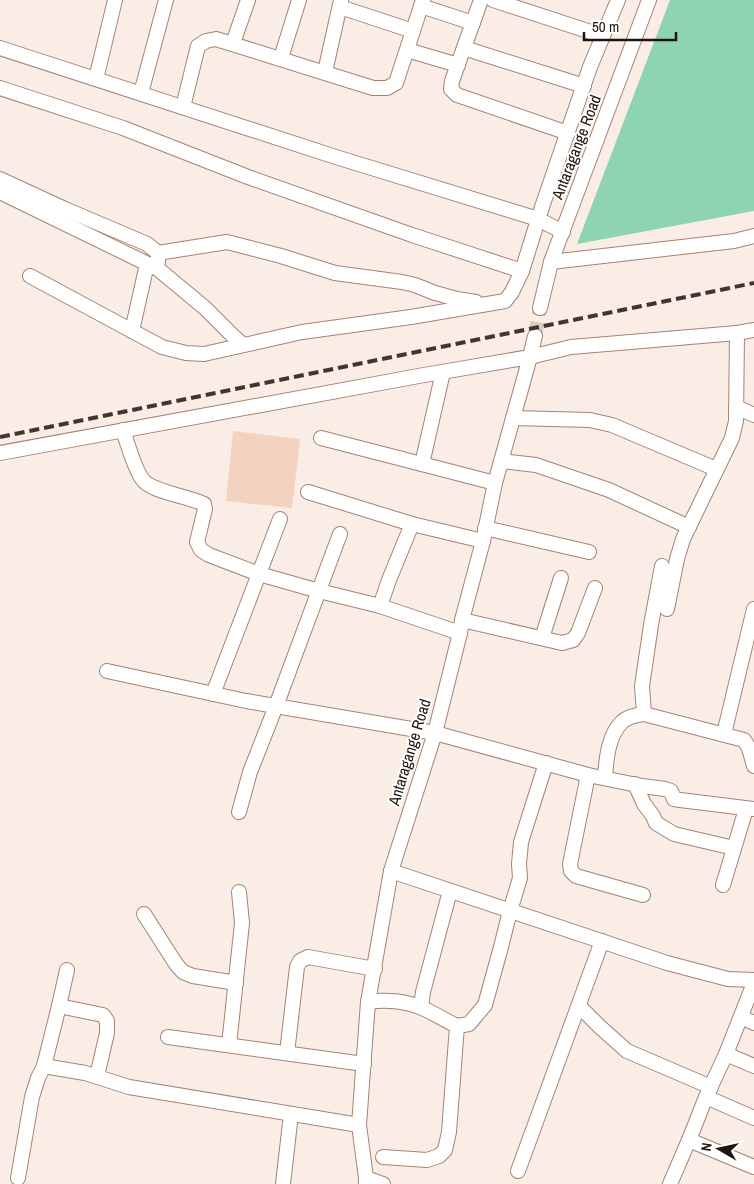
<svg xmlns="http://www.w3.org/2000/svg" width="754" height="1184" font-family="'Archivo Narrow',sans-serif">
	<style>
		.green { fill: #8fd4b2 }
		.building { fill: #f3d2bf }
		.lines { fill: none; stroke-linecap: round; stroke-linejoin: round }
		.minor-tunnel { stroke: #d9ccc5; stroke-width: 14; stroke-dasharray: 14 7; stroke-linecap: butt }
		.minor-casing { stroke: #a38473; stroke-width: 16 }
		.minor { stroke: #fff; stroke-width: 14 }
		.rail { stroke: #41352e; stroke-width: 4; stroke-dasharray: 10 5; stroke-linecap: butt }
		.labels { text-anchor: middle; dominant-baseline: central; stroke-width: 4; stroke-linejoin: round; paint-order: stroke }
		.street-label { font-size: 16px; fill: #20140e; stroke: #fff }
	</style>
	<rect width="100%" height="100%" fill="#faede5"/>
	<!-- green -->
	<polygon class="green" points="670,0 754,0 754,211 577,244"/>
	<!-- building -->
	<polygon class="building" points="233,431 300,439 292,508 226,501"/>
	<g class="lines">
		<!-- minor-tunnel -->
		<polyline class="minor-tunnel" points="535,336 540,308"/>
		<defs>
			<g id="minor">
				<polyline points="481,0 452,81 451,89 457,95 568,133"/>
				<polyline points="493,0 603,36"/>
				<polyline points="421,6 473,23"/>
				<polyline points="340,7 413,31"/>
				<polyline points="233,43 248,0"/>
				<polyline points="0,48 339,158 538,219 563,232"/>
				<polyline points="464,48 584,86"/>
				<polyline points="407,50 458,65"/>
				<polyline points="281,58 299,0"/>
				<polyline points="325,72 341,0"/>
				<polyline points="96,79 115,0"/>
				<polyline points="0,88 123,128 248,177 412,235 522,271"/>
				<polyline points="141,93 166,0"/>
				<polyline points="183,107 198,46 206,41 216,39 373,88 387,88 396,83 423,0"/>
				<polyline points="0,179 65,209 147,244 158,253 158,262"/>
				<polyline points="0,192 158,269 205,308 233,336 243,345"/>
				<polyline points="158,253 227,242 281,256 335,273 402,282 415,285 435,293 457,299 476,302"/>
				<polyline points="551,262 734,241 754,236"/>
				<polyline points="30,276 162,347 186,353 204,354 302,332 411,317 505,301 512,292 522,271 542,207 590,67 618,0"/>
				<polyline points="540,308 551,262 649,0"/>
				<polyline points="132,331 147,264"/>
				<polyline points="736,407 754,415"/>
				<polyline points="513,418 590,420 612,425 716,469"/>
				<path d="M123,430C127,442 135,471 143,480C152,492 188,496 204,504L205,509L197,542L201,550L209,555L259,574L319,591L380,606L389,580L412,524L483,541"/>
				<polyline points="321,438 495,483"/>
				<polyline points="0,453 424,375 530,357 571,347 737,333 754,330"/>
				<polyline points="501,461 536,465 609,490 689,527"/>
				<polyline points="422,464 443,372"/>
				<polyline points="308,492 412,524"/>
				<polyline points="485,528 589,552"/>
				<polyline points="380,606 460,633"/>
				<polyline points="667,609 677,559 683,539 732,438 736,421 737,333"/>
				<polyline points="462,620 562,643 573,640 578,633 595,588"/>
				<polyline points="542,638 561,578"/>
				<polyline points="107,671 246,701 435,733 588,775 642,786 665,789 671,791 674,799 680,800 754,809"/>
				<polyline points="213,694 280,519"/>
				<polyline points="644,714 642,686 651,625 662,566"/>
				<polyline points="724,734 754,609"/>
				<polyline points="588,775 570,864 571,871 576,876 643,895"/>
				<path d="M605,778C606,761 608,735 622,722C627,717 636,715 644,714L744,740L749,748L754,766"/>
				<polyline points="635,784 644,804 653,816 656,823 674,834 734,848"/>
				<polyline points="239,812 250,772 276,706 340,534"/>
				<polyline points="391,871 667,963 728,979 754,980"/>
				<polyline points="723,885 746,809"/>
				<polyline points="144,914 176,964 183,972 193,976 236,983"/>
				<path d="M368,1002C385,999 406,1001 422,1008C434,1013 446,1021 457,1026L469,1024L485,1005L501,947L510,911L520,878L519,864L521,842L546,763"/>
				<polyline points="59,1006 103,1015 107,1021 107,1033 97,1076"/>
				<polyline points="579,1006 600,1027 627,1051 711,1087"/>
				<polyline points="421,1007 423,992 450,891"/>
				<polyline points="741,1017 754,1023"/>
				<polyline points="168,1037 364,1064"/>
				<polyline points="229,1045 242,923 239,892"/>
				<polyline points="287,1053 297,967 300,961 308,957 375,969"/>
				<polyline points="726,1054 754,1066"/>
				<polyline points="44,1066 85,1073 129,1087 359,1125"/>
				<polyline points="706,1097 754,1118"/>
				<polyline points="689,1140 754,1167"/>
				<polyline points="383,1157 427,1160 439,1156 445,1150 449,1132 457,1026"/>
				<polyline points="518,1171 602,941"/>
				<polyline points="18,1178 32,1097 38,1078 44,1066 59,1006 67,970"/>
				<polyline points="366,1178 383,1184"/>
				<polyline points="283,1184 291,1114"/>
				<polyline points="366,1184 366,1178 359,1125 368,1002 391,871 435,733 460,633 462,620 483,541 495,483 530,357 535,336"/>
				<polyline points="670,1184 689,1140 706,1097 726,1054 754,983"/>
			</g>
		</defs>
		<!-- minor casing -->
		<use href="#minor" class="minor-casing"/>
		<!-- minor -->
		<use href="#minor" class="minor"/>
		<!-- rail -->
		<polyline class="rail" points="0,437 754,283"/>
	</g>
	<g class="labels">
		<!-- street labels -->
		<g class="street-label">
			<text transform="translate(576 147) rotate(-69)">Antaragange Road</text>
			<text transform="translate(409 752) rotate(-73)">Antaragange Road</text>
		</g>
	</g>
	<!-- north arrow -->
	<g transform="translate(719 1149) rotate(279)" stroke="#ffffff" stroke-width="4" paint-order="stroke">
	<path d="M0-4L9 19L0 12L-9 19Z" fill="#20140e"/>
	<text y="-8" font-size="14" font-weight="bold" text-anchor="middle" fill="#20140e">N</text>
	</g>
	<!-- scale -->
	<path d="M584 32v8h92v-8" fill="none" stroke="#20140e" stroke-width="2.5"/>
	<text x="592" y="32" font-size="15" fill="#20140e" stroke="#ffffff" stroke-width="4" paint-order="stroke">50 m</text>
</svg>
